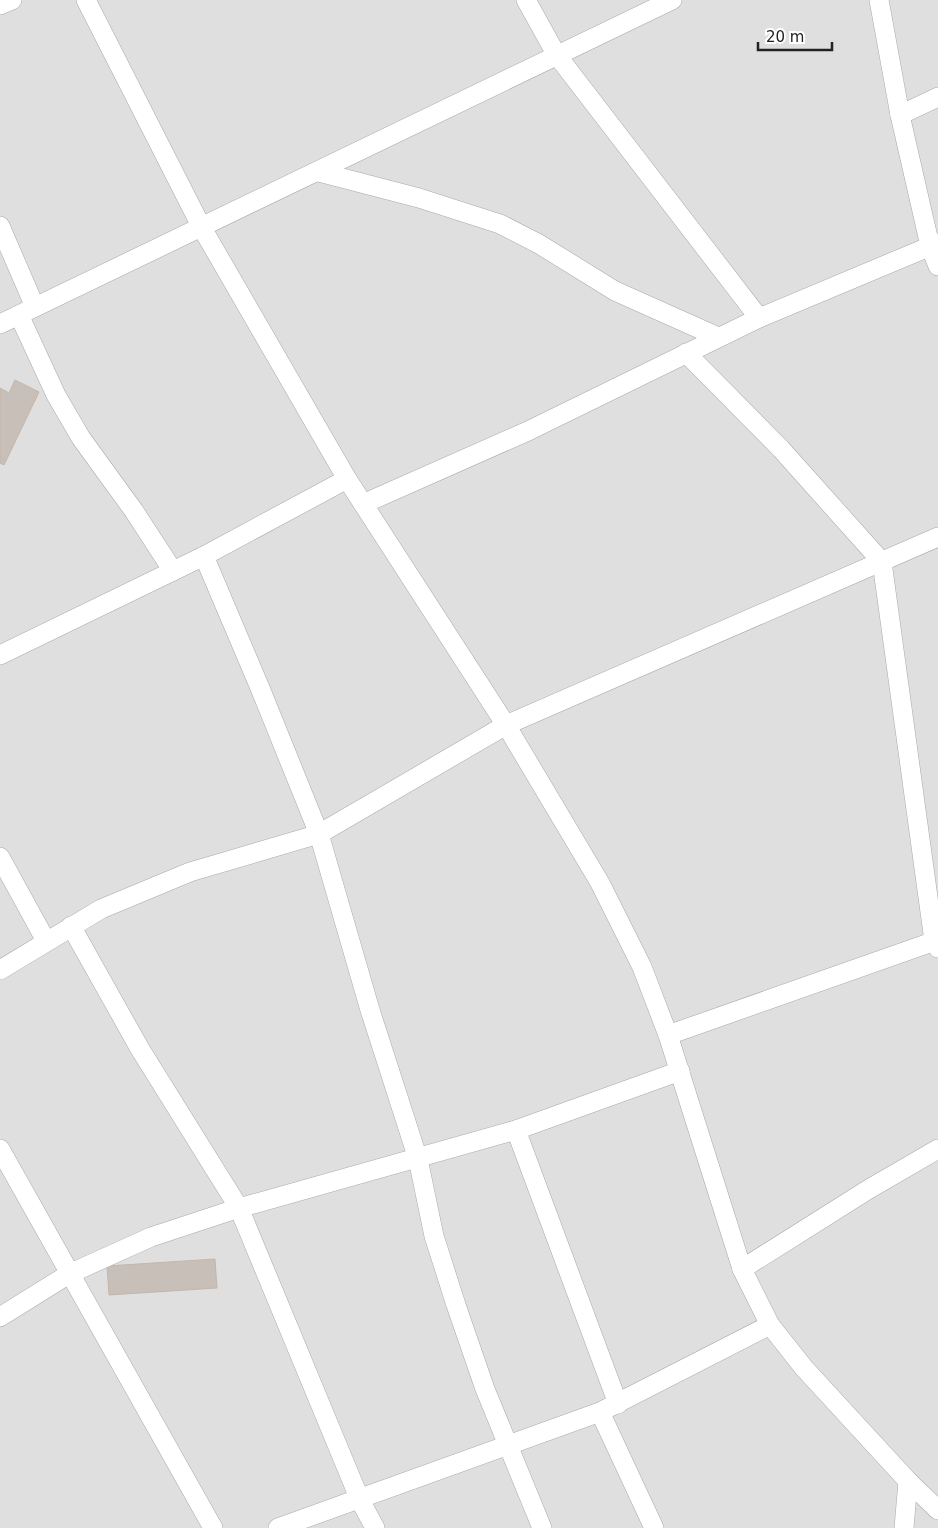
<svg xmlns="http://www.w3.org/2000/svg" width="938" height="1528" font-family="'DejaVu Sans',sans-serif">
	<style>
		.residential { fill: #e0dfdf }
		.building { fill: #c7bfb8; stroke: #c4b6ab }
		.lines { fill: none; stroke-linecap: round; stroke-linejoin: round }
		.street-casing { stroke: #a9a9a9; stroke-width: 20 }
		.street { stroke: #fff; stroke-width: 19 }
	</style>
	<rect width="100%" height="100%" fill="#f2efe9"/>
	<!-- residential -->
	<rect class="residential" x="0" y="0" width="938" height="1528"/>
	<!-- building -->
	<g class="building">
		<polygon points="15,380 39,392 4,465 0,463 0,388 9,393"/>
		<polygon points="215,1259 217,1288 109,1295 107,1266"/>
	</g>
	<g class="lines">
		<defs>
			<g id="street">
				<polyline points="86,0 202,228 347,479 506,725 600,883 642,967 668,1035 742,1269 770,1325 804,1368 908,1481 938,1510"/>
				<polyline points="526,0 556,54 759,318"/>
				<polyline points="879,0 900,115 930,246 938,266"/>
				<polyline points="0,5 12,0"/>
				<polyline points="900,115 938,97"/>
				<polyline points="319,172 419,198 500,224 539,244 615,291 718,337"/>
				<polyline points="0,226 35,307"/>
				<polyline points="19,315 56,395 81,438 134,511 173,571"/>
				<polyline points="0,324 672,0"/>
				<polyline points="686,353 781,449 882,562 934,941 938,948"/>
				<polyline points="363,504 528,431 759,318 938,243"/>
				<polyline points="204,556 260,688 319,834 370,1010 418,1159 434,1236 456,1305 485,1389 542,1528"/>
				<polyline points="0,655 204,556 347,479"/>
				<polyline points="0,857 46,941"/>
				<polyline points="71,926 140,1049 239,1208 360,1500 375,1528"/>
				<polyline points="0,970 101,909 190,872 319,834 506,725 938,537"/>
				<polyline points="668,1035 938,940"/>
				<polyline points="516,1130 618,1404"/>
				<polyline points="0,1149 213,1528"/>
				<polyline points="742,1269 869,1189 938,1149"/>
				<polyline points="0,1317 69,1274 151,1237 239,1208 516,1130 680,1071"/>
				<polyline points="600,1412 654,1528"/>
				<polyline points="278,1528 600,1412 770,1325"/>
				<polyline points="904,1528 908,1481"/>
			</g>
		</defs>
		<!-- street casing -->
		<use href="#street" class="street-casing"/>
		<!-- street -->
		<use href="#street" class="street"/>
	</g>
	<!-- scale -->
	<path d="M758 42v8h74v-8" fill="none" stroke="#222222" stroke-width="2.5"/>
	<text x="766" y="42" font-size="15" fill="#222222" stroke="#ffffff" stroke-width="4" paint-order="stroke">20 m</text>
</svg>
